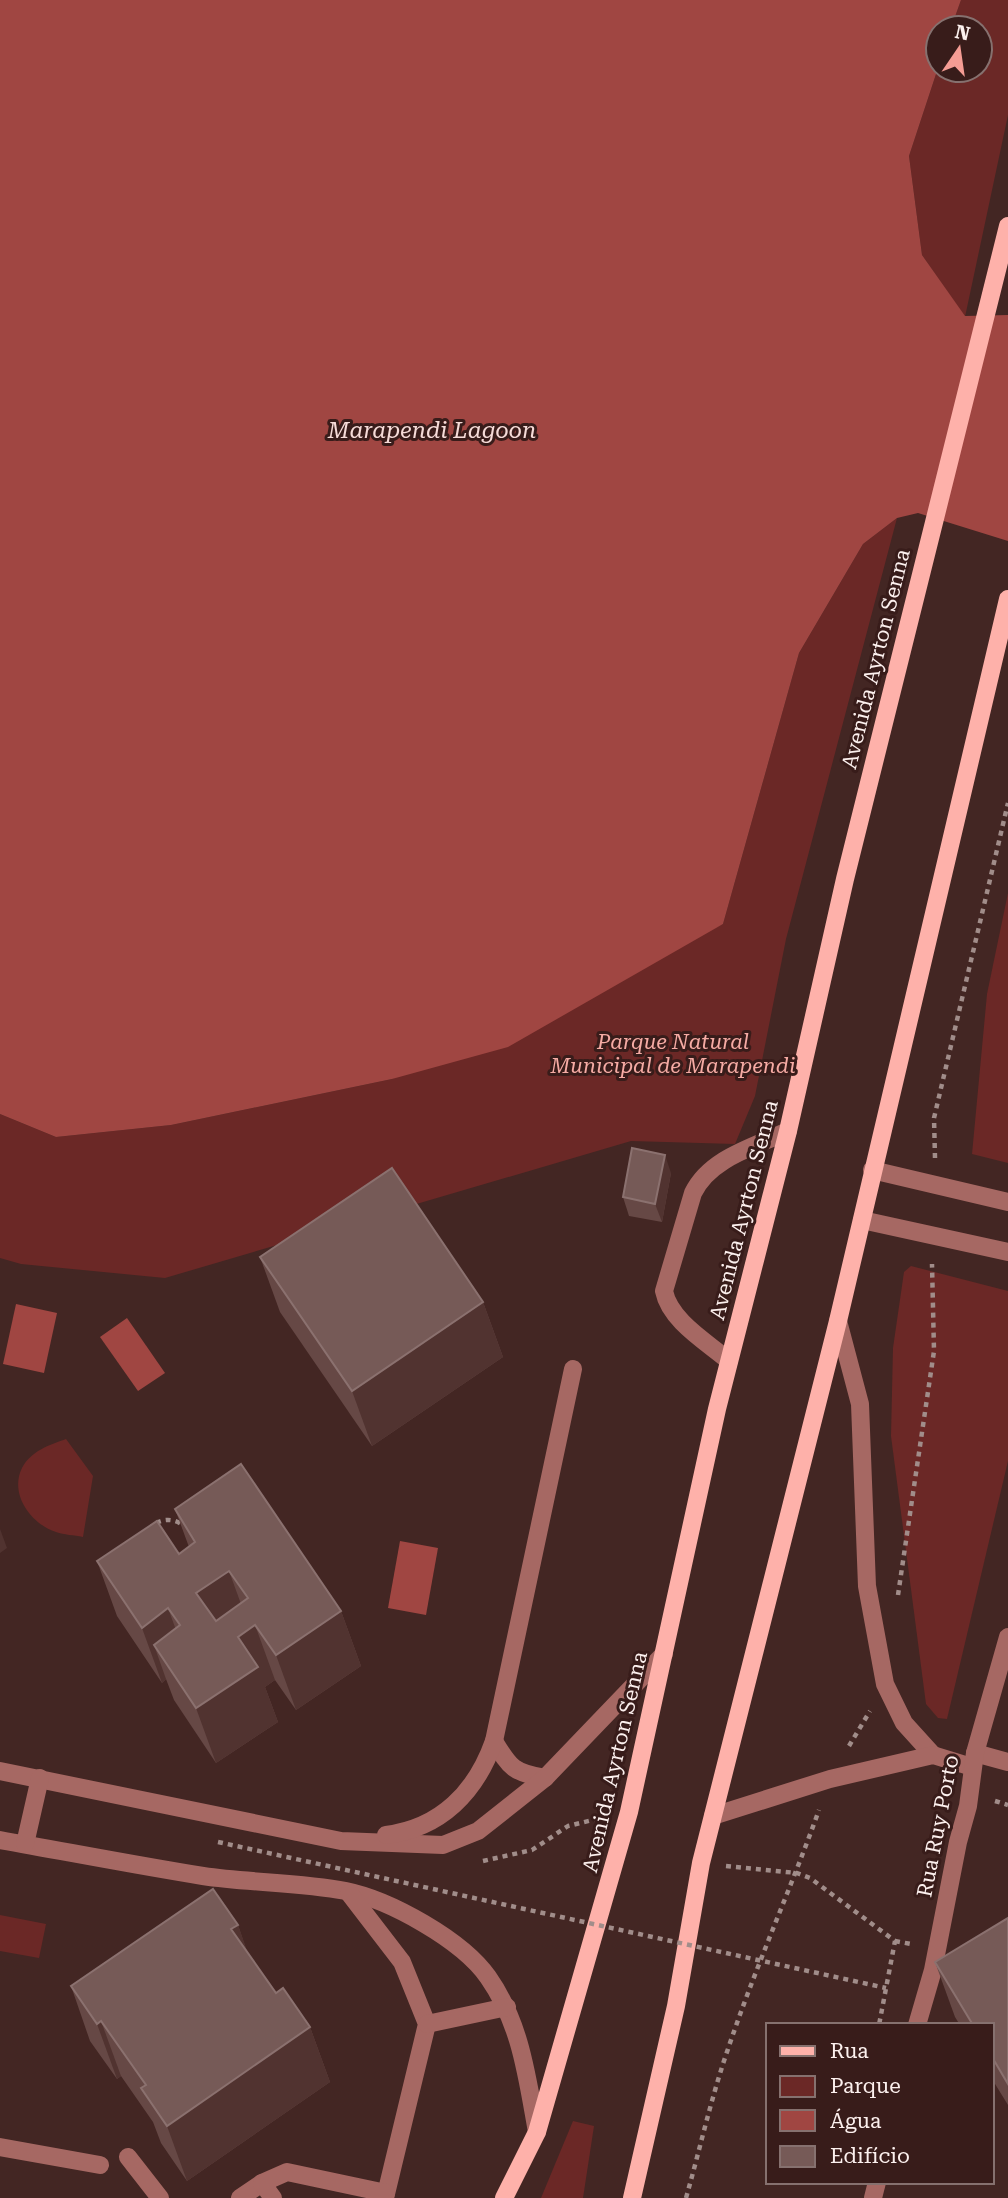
<svg xmlns="http://www.w3.org/2000/svg" width="1008" height="2198" font-family="'Roboto Serif',serif">
	<style>
		.green { fill: #6b2826 }
		.water { fill: #a04642 }
		.lines { fill: none; stroke-linecap: round; stroke-linejoin: round }
		.path { stroke: #a18d8a; stroke-width: 4.5; stroke-dasharray: 5 5; stroke-linecap: butt }
		.minor { stroke: #a66863; stroke-width: 18 }
		.major { stroke: #feb1aa; stroke-width: 18 }
		.path-bridge { stroke: #a18d8a; stroke-width: 4.5; stroke-dasharray: 5 5; stroke-linecap: butt }
		.wall { fill: #664845 }
		.shaded-wall { fill: #513330 }
		.building { fill: #765a57; stroke: #8b716f; stroke-width: 2; fill-rule: evenodd }
		.labels { text-anchor: middle; dominant-baseline: central; stroke-width: 6; stroke-linejoin: round; paint-order: stroke }
		.street-label { font-size: 21px; fill: #fcf0ee; stroke: #381c1a }
		.park-label { font-size: 21px; font-style: italic; fill: #f6aba4; stroke: #381c1a }
		.water-label { font-size: 23px; font-style: italic; fill: #f6dbd8; stroke: #381c1a }
	</style>
	<rect width="100%" height="100%" fill="#432623"/>
	<!-- green -->
	<g class="green">
		<polygon points="961,0 1008,0 1008,115 965,317 922,255 909,156 938,68 980,70 980,28 951,28"/>
		<polygon points="897,518 786,939 755,1096 735,1144 631,1141 165,1278 21,1264 0,1258 0,1114 56,1137 171,1125 392,1079 723,924 799,653 863,544"/>
		<polygon points="1008,893 1008,1163 972,1154 987,994"/>
		<polygon points="911,1266 1008,1291 1008,1461 947,1719 938,1718 926,1704 891,1436 893,1348 904,1272"/>
		<path d="M66,1439L93,1476L83,1537C74,1535 64,1535 56,1532C31,1524 9,1494 22,1468C31,1451 49,1445 66,1439Z"/>
		<polygon points="0,1915 46,1924 39,1958 0,1951"/>
		<polygon points="573,2121 594,2126 583,2198 541,2198"/>
	</g>
	<!-- water -->
	<g class="water">
		<polygon points="0,0 961,0 951,28 938,28 938,68 909,156 922,255 965,316 1008,315 1008,541 918,513 897,518 863,544 799,653 723,924 508,1047 392,1079 171,1125 56,1137 0,1114"/>
		<polygon points="16,1304 57,1313 44,1373 3,1364"/>
		<polygon points="127,1318 165,1373 138,1391 100,1337"/>
		<polygon points="400,1541 438,1548 426,1615 388,1608"/>
	</g>
	<g class="lines">
		<!-- path -->
		<g class="path">
			<polyline points="935,1158 934,1118 1008,803"/>
			<circle cx="168" cy="1544" r="24"/>
			<polyline points="898,1595 934,1351 932,1264"/>
			<polyline points="849,1746 870,1711"/>
			<polyline points="995,1801 1008,1805"/>
			<polyline points="483,1861 532,1850 568,1826 601,1818"/>
			<polyline points="726,1866 797,1873 810,1878 895,1941 879,2025"/>
			<polyline points="895,1941 911,1944"/>
			<path d="M686,2198C700,2149 711,2098 728,2049C755,1968 790,1891 819,1810"/>
		</g>
		<!-- minor -->
		<g class="minor">
			<polyline points="872,1170 1008,1202"/>
			<polyline points="862,1220 1008,1252"/>
			<polyline points="838,1321 860,1404 867,1586 885,1684 904,1723 933,1755"/>
			<path d="M729,1361C707,1342 670,1321 664,1291L693,1193C710,1158 754,1147 788,1131"/>
			<path d="M494,1741C510,1768 514,1773 545,1778"/>
			<polyline points="975,1753 1008,1762"/>
			<polyline points="0,1771 341,1841 443,1845 478,1831 545,1778 664,1654"/>
			<polyline points="713,1816 830,1779 933,1755 972,1767"/>
			<path d="M386,1835C441,1828 476,1792 494,1741L573,1369"/>
			<path d="M0,1840C68,1852 135,1865 203,1876C250,1883 299,1882 346,1891C390,1900 462,1940 488,1977C521,2024 527,2077 537,2132"/>
			<polyline points="25,1844 40,1778"/>
			<polyline points="349,1893 402,1962 427,2024 385,2198"/>
			<polyline points="427,2024 507,2007"/>
			<polyline points="917,2025 933,1970 958,1842 968,1806 975,1753 1008,1637"/>
			<polyline points="0,2147 100,2165"/>
			<polyline points="128,2157 160,2198"/>
			<polyline points="240,2198 262,2183"/>
			<polyline points="273,2198 262,2183 287,2172 386,2193"/>
			<polyline points="873,2198 877,2182"/>
		</g>
		<!-- major -->
		<g class="major">
			<polyline points="504,2198 537,2132 629,1812 717,1409 788,1131 845,879 1008,226"/>
			<polyline points="632,2198 676,2006 701,1863 838,1321 1008,599"/>
		</g>
		<!-- path-bridge -->
		<polyline class="path-bridge" points="218,1842 886,1988"/>
	</g>
	<!-- wall -->
	<g class="wall">
		<polygon points="671,1173 662,1222 629,1216 623,1197"/>
		<polygon points="260,1257 483,1302 503,1357 372,1446 280,1312"/>
		<polygon points="175,1509 341,1611 361,1666 296,1710 275,1680 265,1687 278,1722 216,1763 174,1700 166,1679 162,1683 117,1616 97,1561 179,1554 189,1547"/>
		<polygon points="1008,1918 1008,2105 992,2079 992,2025 960,2025 955,2017 935,1962"/>
		<polygon points="238,1925 247,1952 276,1993 310,2027 330,2082 187,2181 161,2143 153,2122 121,2076 117,2079 90,2041 71,1986"/>
	</g>
	<!-- shaded-wall -->
	<g class="shaded-wall">
		<polygon points="665,1155 671,1173 662,1222 655,1204"/>
		<polygon points="483,1302 503,1357 372,1446 352,1391"/>
		<polygon points="0,1529 7,1548 0,1553"/>
		<polygon points="229,1571 249,1626 216,1648 196,1593"/>
		<polygon points="168,1608 188,1663 154,1645 166,1679 162,1683 142,1628"/>
		<polygon points="341,1611 361,1666 296,1710 276,1655"/>
		<polygon points="255,1625 275,1680 265,1687 278,1722 216,1763 196,1708 238,1637"/>
		<polygon points="238,1925 257,1979 231,1929"/>
		<polygon points="101,2021 121,2076 117,2079 97,2024"/>
		<polygon points="310,2027 330,2082 187,2181 167,2126"/>
	</g>
	<!-- building -->
	<g class="building">
		<polygon points="632,1148 665,1155 655,1204 623,1197"/>
		<polygon points="392,1168 483,1302 352,1391 260,1257"/>
		<path d="M241,1464L341,1611L276,1655L255,1625L238,1637L258,1667L196,1708L154,1645L180,1625L168,1608L142,1628L97,1561L157,1521L179,1554L195,1542L175,1509ZM229,1571L248,1598L216,1621L196,1593Z"/>
		<polygon points="213,1889 238,1925 231,1929 276,1993 283,1988 310,2027 167,2126 141,2088 146,2085 101,2021 97,2024 71,1986"/>
		<polygon points="1008,1918 1008,2084 992,2057 992,2025 973,2025 935,1962"/>
	</g>
	<g class="labels">
		<!-- street labels -->
		<g class="street-label">
			<text transform="translate(876 659) rotate(-76)">Avenida Ayrton Senna</text>
			<text transform="translate(744 1210) rotate(-76)">Avenida Ayrton Senna</text>
			<text transform="translate(615 1762) rotate(-77)">Avenida Ayrton Senna</text>
			<text transform="translate(938 1826) rotate(-79)">Rua Ruy Porto</text>
		</g>
		<!-- park labels -->
		<g class="park-label">
			<text x="673" y="1042">Parque Natural<tspan x="673" dy="24">Municipal de Marapendi</tspan></text>
		</g>
		<!-- water labels -->
		<g class="water-label">
			<text x="432" y="430">Marapendi Lagoon</text>
		</g>
	</g>
	<!-- legend -->
	<rect x="766" y="2023" width="228" height="161" fill="#381c1a" stroke="#86716f" stroke-width="2"/>
	<rect x="780" y="2046" width="35" height="10" fill="#feb1aa" stroke="#86716f" stroke-width="2"/>
	<text x="830" y="2058" font-size="21" fill="#fcf0ee">Rua</text>
	<rect x="780" y="2076" width="35" height="21" fill="#6b2826" stroke="#86716f" stroke-width="2"/>
	<text x="830" y="2093" font-size="21" fill="#fcf0ee">Parque</text>
	<rect x="780" y="2110" width="35" height="21" fill="#a04642" stroke="#86716f" stroke-width="2"/>
	<text x="830" y="2128" font-size="21" fill="#fcf0ee">Água</text>
	<rect x="780" y="2146" width="35" height="21" fill="#765a57" stroke="#86716f" stroke-width="2"/>
	<text x="830" y="2163" font-size="21" fill="#fcf0ee">Edifício</text>
	<!-- north arrow -->
	<g transform="translate(959 49) rotate(13)"><circle r="33" fill="#381c1a" stroke="#86716f" stroke-width="2"/>
	<path d="M0-5L12 26L0 18L-12 26Z" fill="#f59c94"/>
	<text y="-10" font-size="19" font-weight="bold" text-anchor="middle" fill="#fcf0ee">N</text>
	</g>
</svg>
